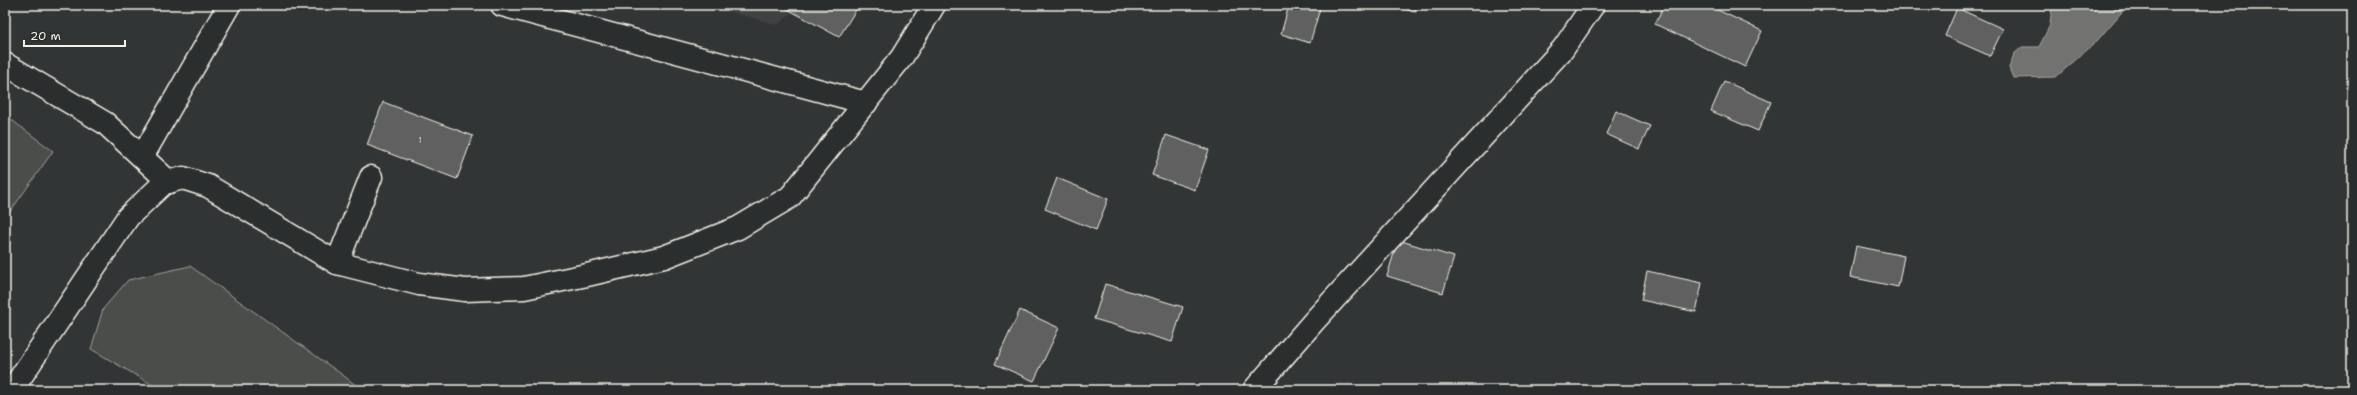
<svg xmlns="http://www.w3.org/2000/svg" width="2357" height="395" font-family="'Shantell Sans',sans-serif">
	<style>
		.built { fill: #404242 }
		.green { fill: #4b4d4c; stroke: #a09f9a }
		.water { fill: #727370; stroke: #a6a5a0 }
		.building { fill: #5f605f; stroke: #f4f1e8 }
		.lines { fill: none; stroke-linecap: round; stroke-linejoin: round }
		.minor-casing { stroke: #f4f1e8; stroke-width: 25 }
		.minor { stroke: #2a2d2e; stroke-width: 22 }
		.labels { text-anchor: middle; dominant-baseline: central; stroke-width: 3; stroke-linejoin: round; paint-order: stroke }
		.number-label { font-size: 8px; fill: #cfcdc6 }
	</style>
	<rect width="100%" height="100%" fill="#323535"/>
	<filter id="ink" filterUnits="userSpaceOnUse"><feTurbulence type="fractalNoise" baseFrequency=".025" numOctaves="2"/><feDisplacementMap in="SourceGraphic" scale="8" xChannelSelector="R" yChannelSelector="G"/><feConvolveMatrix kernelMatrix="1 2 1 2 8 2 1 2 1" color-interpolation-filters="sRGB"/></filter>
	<g filter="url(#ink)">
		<!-- built -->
		<polygon class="built" points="707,5 859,5 839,37 793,12 777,25"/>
		<!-- green -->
		<g class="green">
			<polygon points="5,115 53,151 5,219"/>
			<polygon points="190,266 344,376 362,390 161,390 91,349 103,309 128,280"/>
		</g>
		<!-- water -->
		<polygon class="water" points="2052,5 2128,5 2095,43 2056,77 2013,78 2009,68 2014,54 2022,47 2039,47 2050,25"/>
		<!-- building -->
		<g class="building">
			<polygon points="780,5 859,5 839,37"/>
			<polygon points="1289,5 1321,5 1310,43 1281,34"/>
			<polygon points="1389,5 1417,5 1415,12"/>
			<polygon points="1664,5 1707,5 1762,31 1745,67 1655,24"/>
			<polygon points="1957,8 2003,29 1990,56 1945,36"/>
			<polygon points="1724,81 1771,102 1758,131 1711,111"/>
			<polygon points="383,102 473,136 457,179 367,145"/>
			<polygon points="1616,111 1650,126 1639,149 1606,134"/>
			<polygon points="1166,135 1209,150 1195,190 1152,175"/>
			<polygon points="1057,178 1108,199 1096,230 1045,209"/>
			<polygon points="1398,240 1454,257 1443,293 1387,276"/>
			<polygon points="1856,246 1904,256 1898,287 1850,277"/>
			<polygon points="1647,271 1702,283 1696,312 1641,300"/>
			<polygon points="1105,284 1183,307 1172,342 1094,319"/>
			<polygon points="1020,310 1059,328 1034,381 995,364"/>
		</g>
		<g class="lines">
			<defs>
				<g id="minor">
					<polyline points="502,5 866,103"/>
					<polyline points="5,64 105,123 169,182"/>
					<polyline points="142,157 229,5"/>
					<polyline points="337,263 371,177"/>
					<polyline points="12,390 128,217 164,183 183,178 208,186 337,263 419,284 465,290 524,288 587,275 664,257 738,228 790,197 902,57 934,5"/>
					<polyline points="1254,390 1315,320 1563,49 1593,5"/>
				</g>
			</defs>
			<!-- minor casing -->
			<use href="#minor" class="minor-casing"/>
			<!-- minor -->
			<use href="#minor" class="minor"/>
		</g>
	</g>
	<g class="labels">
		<!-- number labels -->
		<g class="number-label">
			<text x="420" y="140">1</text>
		</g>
	</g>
	<!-- margin -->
	<rect width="2357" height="395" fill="none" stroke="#2a2d2e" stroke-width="20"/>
	<rect x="10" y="10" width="2337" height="375" fill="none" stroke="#f4f1e8" stroke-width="1.5" filter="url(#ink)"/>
	<!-- scale -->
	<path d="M24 40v6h101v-6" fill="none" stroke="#f4f1e8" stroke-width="2"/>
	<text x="30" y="40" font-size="12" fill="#f4f1e8" stroke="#2a2d2e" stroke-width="3" paint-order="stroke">20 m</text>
</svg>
